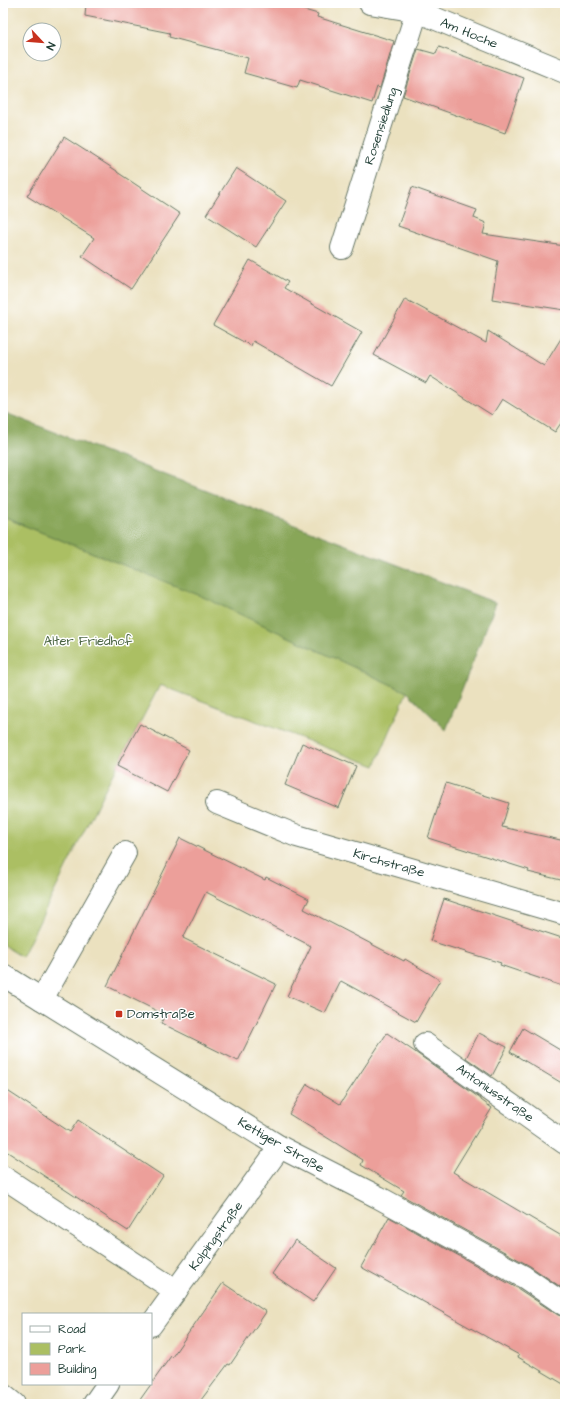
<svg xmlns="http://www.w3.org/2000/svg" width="568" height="1407" font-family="'Architects Daughter',sans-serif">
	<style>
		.green { fill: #abbf63; stroke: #657e4c }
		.forest { fill: #88a659; stroke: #547246 }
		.building { fill: #ec9f9a }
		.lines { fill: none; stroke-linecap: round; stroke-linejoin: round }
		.minor-casing { stroke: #667665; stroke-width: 24 }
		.minor { stroke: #fff; stroke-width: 22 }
		.poi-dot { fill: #c8321e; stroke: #fff; stroke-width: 1.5 }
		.labels { text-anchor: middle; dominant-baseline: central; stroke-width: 3; stroke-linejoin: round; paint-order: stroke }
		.street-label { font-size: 13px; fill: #1f3d34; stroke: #fff }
		.park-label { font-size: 13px; fill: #496442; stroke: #fff }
		.poi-label { font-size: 13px; fill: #1f3d34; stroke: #fff; text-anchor: start }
	</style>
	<rect width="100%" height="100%" fill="#fff"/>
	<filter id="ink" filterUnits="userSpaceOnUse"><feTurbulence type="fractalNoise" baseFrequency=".025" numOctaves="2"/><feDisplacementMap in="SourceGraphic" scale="8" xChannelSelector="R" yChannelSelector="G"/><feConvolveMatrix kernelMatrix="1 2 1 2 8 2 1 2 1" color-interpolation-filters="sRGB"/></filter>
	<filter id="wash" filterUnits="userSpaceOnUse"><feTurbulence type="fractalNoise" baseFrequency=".012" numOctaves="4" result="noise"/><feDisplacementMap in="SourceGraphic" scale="16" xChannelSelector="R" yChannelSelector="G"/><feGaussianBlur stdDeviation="0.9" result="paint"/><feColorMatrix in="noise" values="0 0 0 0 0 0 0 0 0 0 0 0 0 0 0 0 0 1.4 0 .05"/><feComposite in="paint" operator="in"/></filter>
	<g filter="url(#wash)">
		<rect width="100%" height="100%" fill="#ebe1bf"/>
		<!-- green -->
		<polygon class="green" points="3,517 201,596 407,692 375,766 160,685 108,783 22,957 3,945"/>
		<!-- forest -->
		<polygon class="forest" points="3,412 496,603 446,730 407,692 201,596 3,517"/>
		<g id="blocks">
			<!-- building -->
			<g class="building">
				<polygon points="86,3 280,3 318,14 317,17 394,41 380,88 377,87 372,103 300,80 297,88 244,73 248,58 169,37 170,33 85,16"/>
				<polygon points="439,47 524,78 505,133 403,96 418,49 436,54"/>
				<polygon points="64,137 117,171 117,172 180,214 131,289 82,256 94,238 27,196"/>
				<polygon points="236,168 286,201 256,247 206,215"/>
				<polygon points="412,187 477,210 474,218 486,223 483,234 565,246 565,310 492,299 498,261 398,226"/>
				<polygon points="250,260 288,282 284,288 362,332 331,386 253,341 251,346 213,325"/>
				<polygon points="405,299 486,343 488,331 544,366 565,332 565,417 555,432 502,399 492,415 430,376 426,383 374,355"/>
				<polygon points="140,724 189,750 167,792 117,766"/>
				<polygon points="302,743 356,766 339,808 285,785"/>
				<polygon points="446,783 509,803 502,827 565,841 565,881 528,872 529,870 428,838"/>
				<polygon points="180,838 265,880 266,877 309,899 304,909 404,961 405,959 440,980 416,1022 341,981 325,1013 287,996 311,946 206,892 183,938 276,984 238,1061 161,1023 165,1015 107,986"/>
				<polygon points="444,899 565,939 565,987 500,965 501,963 430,941"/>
				<polygon points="523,1028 565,1053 565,1085 510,1052"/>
				<polygon points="387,1033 415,1052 481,1099 481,1100 492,1108 453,1172 565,1238 565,1290 530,1266 401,1195 404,1191 361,1165 363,1160 289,1114 307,1084 340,1104"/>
				<polygon points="479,1033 507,1047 492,1076 466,1058"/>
				<polygon points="3,1088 70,1132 78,1120 163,1176 128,1231 3,1149"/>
				<polygon points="389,1217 517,1288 558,1315 565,1317 565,1385 518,1357 519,1355 361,1267"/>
				<polygon points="295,1240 336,1268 313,1302 272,1274"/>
				<polygon points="223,1283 266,1312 230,1365 228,1364 198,1404 137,1404 171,1356 172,1357"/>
			</g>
		</g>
	</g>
	<g filter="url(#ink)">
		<use href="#blocks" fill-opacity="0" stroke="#667665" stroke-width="1"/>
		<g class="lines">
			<defs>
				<g id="minor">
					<polyline points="370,3 417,11 565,72"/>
					<polyline points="342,248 417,11 418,3"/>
					<polyline points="217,803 297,836 565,914"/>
					<polyline points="3,975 280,1147 378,1197 524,1277 565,1305"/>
					<polyline points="42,999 125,853"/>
					<polyline points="425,1044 565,1143"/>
					<polyline points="3,1177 176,1291"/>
					<polyline points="151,1325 280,1147"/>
					<polyline points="3,1395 14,1404"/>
					<polyline points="94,1404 108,1384"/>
				</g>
			</defs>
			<!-- minor casing -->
			<use href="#minor" class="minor-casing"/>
			<!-- minor -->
			<use href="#minor" class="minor"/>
		</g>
	</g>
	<!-- markers -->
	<rect class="poi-dot" x="115" y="1010" width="8" height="8" rx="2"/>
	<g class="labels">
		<!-- street labels -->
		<g class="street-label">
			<text transform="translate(469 33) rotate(22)">Am Hoche</text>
			<text transform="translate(381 126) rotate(-72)">Rosensiedlung</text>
			<text transform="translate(389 863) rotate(16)">Kirchstraße</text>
			<text transform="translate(495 1093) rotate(35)">Antoniusstraße</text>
			<text transform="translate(281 1145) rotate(30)">Kettiger Straße</text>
			<text transform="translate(216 1236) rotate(-54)">Kolpingstraße</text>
		</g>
		<!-- park labels -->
		<g class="park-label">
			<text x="88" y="641">Alter Friedhof</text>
		</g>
		<!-- poi labels -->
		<g class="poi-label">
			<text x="127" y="1014">Domstraße</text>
		</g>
	</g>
	<!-- margin -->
	<rect width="568" height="1407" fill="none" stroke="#fff" stroke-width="16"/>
	<!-- legend -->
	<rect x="22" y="1313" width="130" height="72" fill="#ffffff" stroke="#a5b1ae"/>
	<rect x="30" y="1326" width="20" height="6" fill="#ffffff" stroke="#a5b1ae"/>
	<text x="58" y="1333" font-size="12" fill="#1f3d34">Road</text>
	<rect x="30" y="1343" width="20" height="12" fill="#abbf63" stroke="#a5b1ae"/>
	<text x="58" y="1353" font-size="12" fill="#1f3d34">Park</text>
	<rect x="30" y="1363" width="20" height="12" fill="#ec9f9a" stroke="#a5b1ae"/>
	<text x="58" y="1373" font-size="12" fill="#1f3d34">Building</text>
	<!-- north arrow -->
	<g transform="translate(42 42) rotate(116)"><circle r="19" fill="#ffffff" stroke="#a5b1ae"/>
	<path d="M0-3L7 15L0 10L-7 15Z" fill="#c8321e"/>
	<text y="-6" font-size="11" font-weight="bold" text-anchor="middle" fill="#1f3d34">N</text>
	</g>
</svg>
